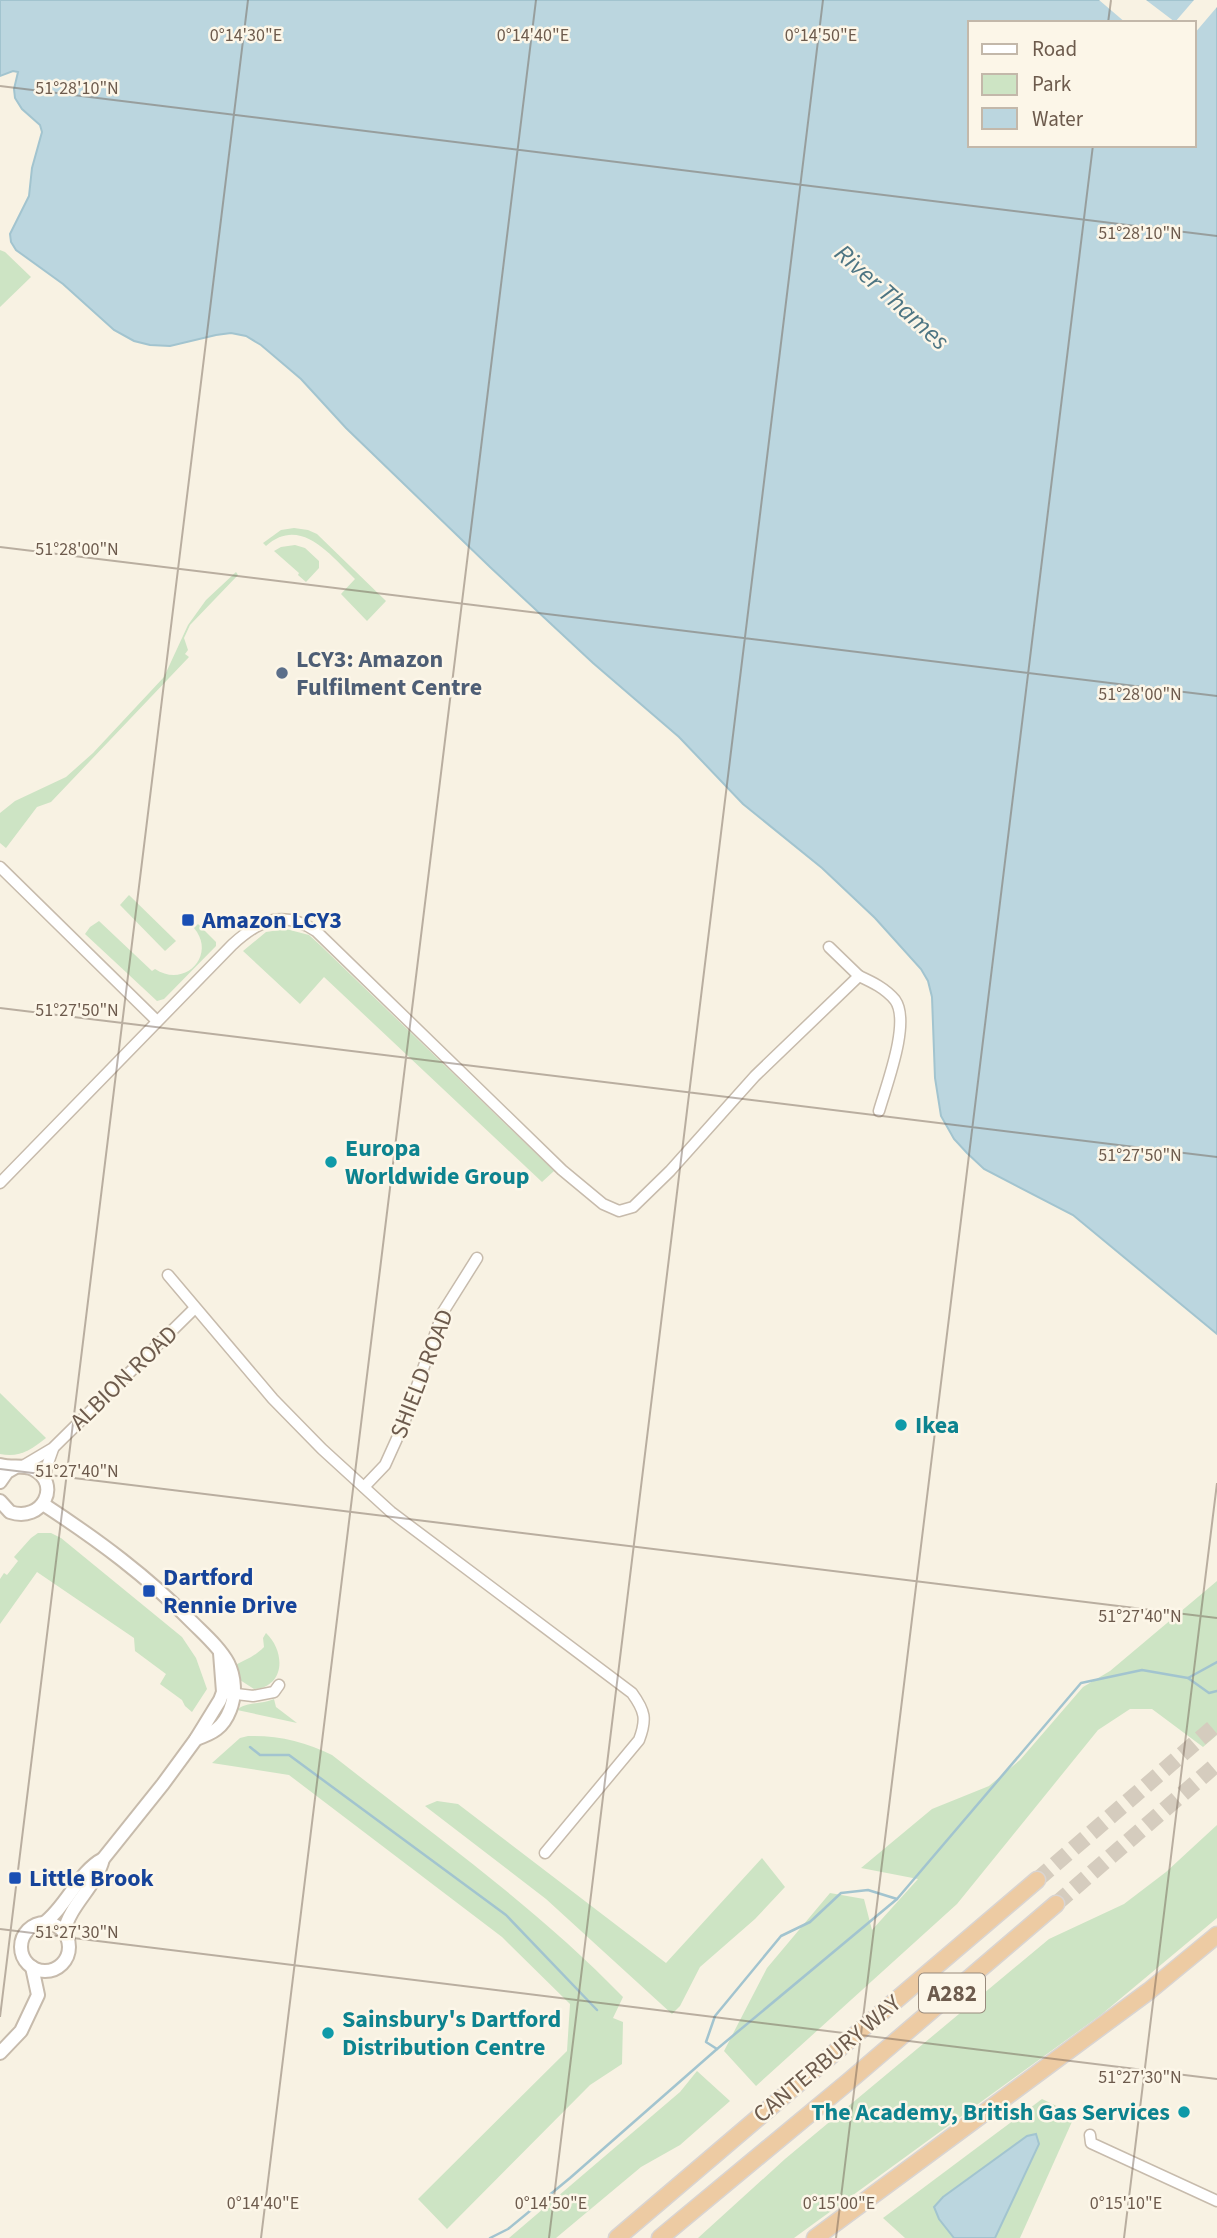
<svg xmlns="http://www.w3.org/2000/svg" width="1217" height="2238" font-family="'Source Sans 3',sans-serif">
	<style>
		.green { fill: #cde4c4 }
		.water { fill: #bbd6df; stroke: #a2c4cf; stroke-width: 2; fill-rule: evenodd }
		.pier { fill: #f8f2e3 }
		.lines { fill: none; stroke-linecap: round; stroke-linejoin: round }
		.stream { stroke: #a2c4cf; stroke-width: 2.5 }
		.trunk-tunnel { stroke: #d5ccbe; stroke-width: 16; stroke-dasharray: 16 8; stroke-linecap: butt }
		.minor-casing { stroke: #c7bbac; stroke-width: 13 }
		.tertiary-casing { stroke: #c7bbac; stroke-width: 16 }
		.trunk-casing { stroke: #d9d4d1; stroke-width: 19 }
		.minor { stroke: #fff; stroke-width: 10 }
		.tertiary { stroke: #fff; stroke-width: 12 }
		.trunk { stroke: #edcba3; stroke-width: 16 }
		.ticks { fill: none; stroke: #6d5b4d; stroke-width: 2; stroke-opacity: 0.45 }
		.service-dot { fill: #5c6f8a; stroke: #fcf6e8; stroke-width: 2.5 }
		.transit-dot { fill: #1a4fb4; stroke: #fcf6e8; stroke-width: 2.5 }
		.culture-dot { fill: #0f9aa8; stroke: #fcf6e8; stroke-width: 2.5 }
		.labels { text-anchor: middle; dominant-baseline: central; stroke-width: 5; stroke-linejoin: round; paint-order: stroke }
		.shield { fill: #fcf6e8; stroke: #988a7c; stroke-width: 2 }
		.shield-label { font-size: 23px; font-weight: bold; fill: #6d5b4d }
		.service-label { font-size: 24px; font-weight: bold; fill: #4e5e75; stroke: #fcf6e8; text-anchor: start }
		.transit-label { font-size: 24px; font-weight: bold; fill: #164399; stroke: #fcf6e8; text-anchor: start }
		.culture-label { font-size: 24px; font-weight: bold; fill: #0d838f; stroke: #fcf6e8; text-anchor: start }
		.street-label { font-size: 24px; fill: #6d5b4d; stroke: #fcf6e8 }
		.water-label { font-size: 26px; font-style: italic; fill: #4d7583; stroke: #fcf6e8 }
		.ticks-label { font-size: 18px; text-anchor: middle; fill: #6d5b4d; stroke: #fcf6e8; stroke-width: 5; stroke-linejoin: round; paint-order: stroke }
	</style>
	<rect width="100%" height="100%" fill="#f8f2e3"/>
	<!-- green -->
	<g class="green">
		<polygon points="0,250 5,252 31,277 0,307"/>
		<path d="M294,528L308,530L317,534L386,601L367,621L341,594L355,579C331,556 301,515 266,546L263,543L281,530Z"/>
		<polygon points="295,545 305,548 319,561 319,568 306,582 298,575 299,573 274,551 281,547"/>
		<polygon points="236,572 238,575 190,625 184,638 188,650 185,654 189,657 51,802 37,807 6,848 0,843 0,813 15,801 66,777 93,753 164,677 188,625 206,600"/>
		<polygon points="129,895 176,941 165,951 120,905"/>
		<path d="M99,921L152,971L155,969C185,989 217,955 194,928L198,924L216,942V946L164,999L157,1001L85,934L90,927Z"/>
		<polygon points="286,929 309,935 320,945 554,1171 542,1182 324,977 300,1004 243,951 266,932"/>
		<path d="M0,1393L46,1438C31,1450 19,1458 0,1454Z"/>
		<polygon points="38,1533 51,1533 61,1538 182,1637 196,1658 207,1689 192,1712 185,1706 182,1700 160,1684 166,1674 135,1651 134,1638 37,1572 0,1624 0,1579 4,1573 7,1575 18,1561 14,1557 31,1538"/>
		<polygon points="1217,1581 1217,1735 1203,1747 1152,1709 1130,1709 1098,1730 957,1904 756,2086 724,2051 767,1968 830,1893 864,1899 872,1930 918,1879 861,1868 932,1809 989,1786 1020,1760 1083,1687 1110,1671"/>
		<path d="M266,1633C286,1652 285,1687 254,1689L240,1680L233,1666C245,1660 254,1657 264,1647L263,1638Z"/>
		<path d="M274,1699L276,1707L297,1723L237,1710C246,1701 262,1705 274,1699Z"/>
		<path d="M248,1736C278,1735 306,1742 332,1755C431,1833 535,1906 623,1997L613,2018L623,2022L622,2064L590,2085L447,2229L418,2199L567,2051L570,2004L502,1937L289,1775L212,1763L240,1738Z"/>
		<polygon points="437,1801 458,1804 666,1963 762,1858 785,1887 755,1919 700,1967 680,2006 672,2014 546,1899 425,1806"/>
		<polygon points="1217,1825 1217,1918 1102,2014 794,2238 698,2238 785,2159 1049,1939 1124,1904 1166,1872"/>
		<polygon points="697,2071 730,2101 680,2145 641,2167 556,2238 509,2238 680,2092"/>
		<polygon points="1042,2099 1075,2115 1020,2238 905,2238 883,2218"/>
	</g>
	<!-- water -->
	<g class="water">
		<path d="M0,0H1217V1334L1073,1215L984,1169L967,1153L954,1139L941,1116L935,1078L932,997L928,981L921,969L875,918L822,868L743,804L679,737L593,663L490,567L346,428L301,379L261,345L246,336L231,333L216,335L170,346L150,345L134,341L114,330L63,284L16,250L11,242L10,234L29,196L32,168L42,132L40,125L22,109L15,98L14,89L18,72L13,71L0,76ZM970,23H1194V145H970Z"/>
		<polygon points="1036,2134 1039,2144 995,2238 954,2238 939,2219 934,2207 943,2197 1027,2136"/>
	</g>
	<!-- pier -->
	<polygon class="pier" points="1099,0 1146,0 1175,22 1194,0 1217,0 1217,7 1194,34 1194,23 1126,23"/>
	<g class="lines">
		<!-- stream -->
		<g class="stream">
			<polyline points="1188,1678 1217,1662"/>
			<polyline points="250,1747 260,1755 289,1755 506,1915 597,2010"/>
			<polyline points="717,2049 706,2042 715,2016 781,1936 810,1922 841,1893 868,1890 897,1899"/>
			<polyline points="490,2238 508,2229 570,2178 717,2049 897,1899 1081,1683 1142,1670 1188,1678 1209,1693 1217,1691"/>
		</g>
		<!-- trunk-tunnel -->
		<g class="trunk-tunnel">
			<polyline points="1037,1880 1217,1724"/>
			<polyline points="1056,1904 1217,1764"/>
		</g>
		<defs>
			<g id="minor">
				<polyline points="0,867 157,1021"/>
				<polyline points="829,947 859,976"/>
				<path d="M0,1183L232,945C259,920 283,909 316,931L562,1170L603,1204L619,1211L633,1207L670,1171L755,1076L859,976C872,982 885,988 895,1000C911,1022 886,1086 879,1111"/>
				<path d="M168,1275L273,1399L322,1449L391,1512L632,1693C645,1711 647,1719 639,1740L545,1853"/>
				<polyline points="21,1467 53,1448 195,1308"/>
				<polyline points="45,1482 47,1466 53,1449"/>
				<polyline points="364,1487 385,1465 404,1423 443,1312 477,1258"/>
				<polyline points="228,1693 253,1696 274,1692 279,1685"/>
				<polyline points="1090,2135 1091,2143 1217,2201"/>
			</g>
			<g id="tertiary">
				<path d="M0,1465C11,1468 23,1465 33,1469C62,1483 43,1523 10,1512L0,1501"/>
				<polyline points="0,1482 7,1472 14,1468"/>
				<path d="M43,1504C98,1540 147,1576 193,1623C205,1635 220,1648 228,1663C235,1677 236,1695 230,1710C223,1728 213,1733 196,1739"/>
				<path d="M44,1923C67,1906 79,1871 103,1859"/>
				<circle cx="45" cy="1947" r="24"/>
				<path d="M64,1932C70,1904 96,1887 103,1859L163,1784L196,1739L220,1700L223,1692L220,1653"/>
				<polyline points="0,2053 21,2031 38,1995 32,1967"/>
			</g>
			<g id="trunk">
				<polyline points="617,2238 1037,1880"/>
				<polyline points="660,2238 848,2082 1056,1904"/>
				<polyline points="815,2238 1149,1991 1217,1935"/>
			</g>
		</defs>
		<!-- minor casing -->
		<use href="#minor" class="minor-casing"/>
		<!-- tertiary casing -->
		<use href="#tertiary" class="tertiary-casing"/>
		<!-- trunk casing -->
		<use href="#trunk" class="trunk-casing"/>
		<!-- minor -->
		<use href="#minor" class="minor"/>
		<!-- tertiary -->
		<use href="#tertiary" class="tertiary"/>
		<!-- trunk -->
		<use href="#trunk" class="trunk"/>
	</g>
	<!-- ticks -->
	<path class="ticks" d="M1108,23L1111,0M0,86L1217,236M0,547L1217,696M0,1008L1217,1157M0,1469L1217,1618M0,1929L1217,2079M0,2017L248,0M261,2238L536,0M549,2238L823,0M836,2238L1093,145M1124,2238L1217,1483"/>
	<!-- markers -->
	<circle class="service-dot" cx="282" cy="673" r="7"/>
	<g class="transit-dot">
		<rect x="181" y="913" width="14" height="14" rx="3.5"/>
		<rect x="142" y="1584" width="14" height="14" rx="3.5"/>
		<rect x="8" y="1871" width="14" height="14" rx="3.5"/>
	</g>
	<g class="culture-dot">
		<circle cx="331" cy="1162" r="7"/>
		<circle cx="901" cy="1425" r="7"/>
		<circle cx="328" cy="2033" r="7"/>
		<circle cx="1184" cy="2112" r="7"/>
	</g>
	<g class="labels">
		<!-- shield labels -->
		<rect class="shield" x="919" y="1973.5" width="66" height="39" rx="5"/>
		<g class="shield-label">
			<text x="952" y="1993">A282</text>
		</g>
		<!-- service labels -->
		<g class="service-label">
			<text x="296" y="659">LCY3: Amazon<tspan x="296" dy="28">Fulfilment Centre</tspan></text>
		</g>
		<!-- transit labels -->
		<g class="transit-label">
			<text x="202" y="920">Amazon LCY3</text>
			<text x="163" y="1577">Dartford<tspan x="163" dy="28">Rennie Drive</tspan></text>
			<text x="29" y="1878">Little Brook</text>
		</g>
		<!-- culture labels -->
		<g class="culture-label">
			<text x="345" y="1148">Europa<tspan x="345" dy="28">Worldwide Group</tspan></text>
			<text x="915" y="1425">Ikea</text>
			<text x="342" y="2019">Sainsbury's Dartford<tspan x="342" dy="28">Distribution Centre</tspan></text>
			<text x="1170" y="2112" text-anchor="end">The Academy, British Gas Services</text>
		</g>
		<!-- street labels -->
		<g class="street-label">
			<text transform="translate(422 1374) rotate(-69)">SHIELD ROAD</text>
			<text transform="translate(124 1378) rotate(-44)">ALBION ROAD</text>
			<text transform="translate(827 2059) rotate(-40)">CANTERBURY WAY</text>
		</g>
		<!-- water labels -->
		<g class="water-label">
			<text transform="translate(892 297) rotate(42)">River Thames</text>
		</g>
	</g>
	<g class="ticks-label">
		<text x="246" y="41">0°14'30"E</text>
		<text x="533" y="41">0°14'40"E</text>
		<text x="821" y="41">0°14'50"E</text>
		<text x="77" y="94">51°28'10"N</text>
		<text x="1140" y="239">51°28'10"N</text>
		<text x="77" y="555">51°28'00"N</text>
		<text x="1140" y="700">51°28'00"N</text>
		<text x="77" y="1016">51°27'50"N</text>
		<text x="1140" y="1161">51°27'50"N</text>
		<text x="77" y="1477">51°27'40"N</text>
		<text x="1140" y="1622">51°27'40"N</text>
		<text x="77" y="1938">51°27'30"N</text>
		<text x="1140" y="2083">51°27'30"N</text>
		<text x="263" y="2209">0°14'40"E</text>
		<text x="551" y="2209">0°14'50"E</text>
		<text x="839" y="2209">0°15'00"E</text>
		<text x="1126" y="2209">0°15'10"E</text>
	</g>
	<!-- legend -->
	<rect x="968" y="21" width="228" height="126" fill="#fcf6e8" stroke="#c3b8aa" stroke-width="2"/>
	<rect x="982" y="44" width="35" height="10" fill="#ffffff" stroke="#c3b8aa" stroke-width="2"/>
	<text x="1032" y="56" font-size="21" fill="#6d5b4d">Road</text>
	<rect x="982" y="74" width="35" height="21" fill="#cde4c4" stroke="#c3b8aa" stroke-width="2"/>
	<text x="1032" y="91" font-size="21" fill="#6d5b4d">Park</text>
	<rect x="982" y="108" width="35" height="21" fill="#bbd6df" stroke="#c3b8aa" stroke-width="2"/>
	<text x="1032" y="126" font-size="21" fill="#6d5b4d">Water</text>
</svg>
